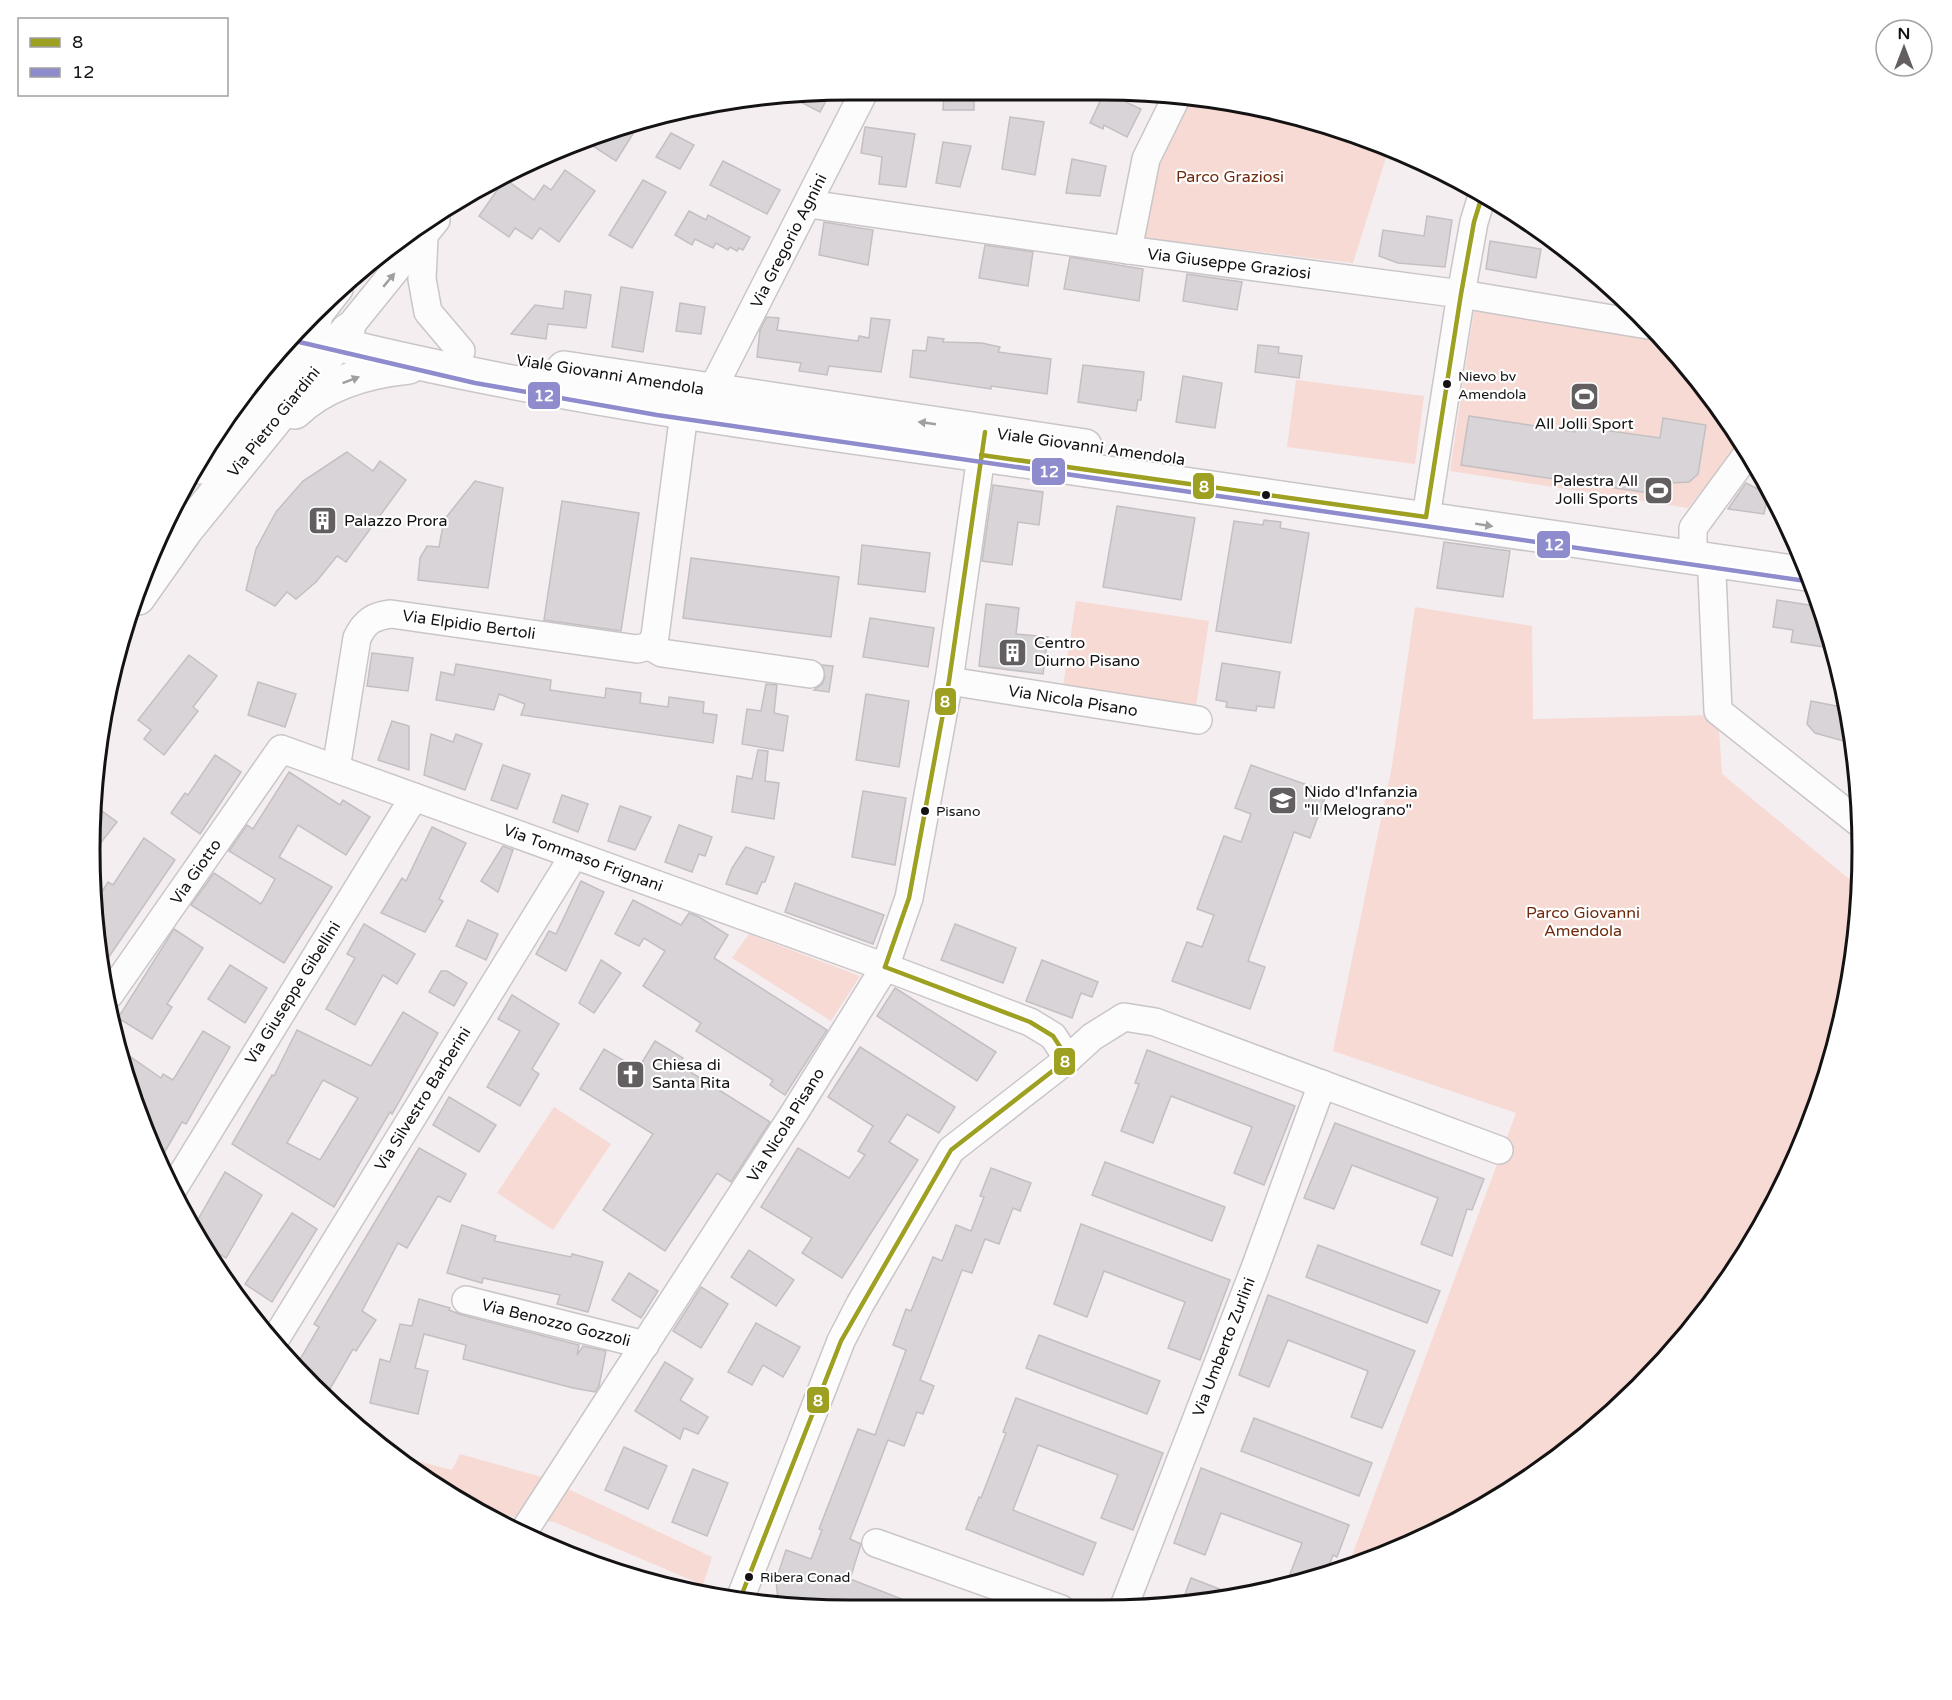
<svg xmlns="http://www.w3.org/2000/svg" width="1952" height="1700" font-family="'Varela Round',sans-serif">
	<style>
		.green { fill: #f6dad3 }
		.building { fill: #d8d4d7; stroke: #c3bfc2; stroke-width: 1.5; fill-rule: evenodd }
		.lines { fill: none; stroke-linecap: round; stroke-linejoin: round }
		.minor-casing { stroke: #cac6c8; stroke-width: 30 }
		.major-casing { stroke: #cac6c8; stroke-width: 36 }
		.minor { stroke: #fdfcfd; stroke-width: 27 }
		.major { stroke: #fdfcfd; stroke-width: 33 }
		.bus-1-casing { stroke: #fff; stroke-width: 9 }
		.bus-2-casing { stroke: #fff; stroke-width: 9 }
		.bus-1 { stroke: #9ea021; stroke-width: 4.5 }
		.bus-2 { stroke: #8f8cce; stroke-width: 4.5 }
		.oneway { fill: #a09e9f }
		.bus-dot { fill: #151213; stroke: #fff; stroke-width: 2 }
		.labels { text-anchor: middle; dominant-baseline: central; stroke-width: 4.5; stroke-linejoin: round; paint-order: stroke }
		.bus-label { font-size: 14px; fill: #151213; stroke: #fff; text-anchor: start }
		.park-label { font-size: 16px; fill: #6f2a0e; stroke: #fff }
		.street-label { font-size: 16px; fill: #151213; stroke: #fff }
		.poi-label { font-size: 16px; fill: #151213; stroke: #fff; text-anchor: start }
		.rim { fill: none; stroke: #151213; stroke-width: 3 }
		.line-badge { stroke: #fff; stroke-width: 2 }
		.badge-label { font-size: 16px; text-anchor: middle; font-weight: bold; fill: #fff }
	</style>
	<rect width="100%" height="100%" fill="#f4eef1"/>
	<!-- green -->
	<g class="green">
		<polygon points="1185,96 1202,97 1346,130 1389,148 1353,263 1143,238 1153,164"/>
		<polygon points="1474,311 1662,338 1674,349 1740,442 1688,508 1450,471"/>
		<polygon points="1296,380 1424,396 1415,464 1287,447"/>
		<polygon points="1076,601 1209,621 1196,706 1063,686"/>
		<polygon points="1415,607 1532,626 1533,719 1718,715 1722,774 1860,888 1860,900 1836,1047 1783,1186 1705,1313 1603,1422 1482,1508 1347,1569 1516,1113 1333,1051 1392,766"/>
		<polygon points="749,934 860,976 831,1021 732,958"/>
		<polygon points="554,1107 611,1144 553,1230 497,1193"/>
		<polygon points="460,1454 545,1478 712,1557 703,1585 554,1522 513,1517 477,1508 427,1482 398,1456 452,1470"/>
	</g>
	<!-- building -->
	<g class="building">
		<polygon points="944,92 974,92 974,110 943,110"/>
		<polygon points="817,94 827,99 820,112 793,98"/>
		<polygon points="1103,95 1116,95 1115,97 1141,109 1127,137 1104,125 1103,129 1090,123"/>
		<polygon points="1010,117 1044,122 1035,175 1002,169"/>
		<polygon points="641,121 616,161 585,141 597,137"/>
		<polygon points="865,127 915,134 906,187 879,184 882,157 861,153"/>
		<polygon points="671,133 694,145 680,169 656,157"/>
		<polygon points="943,142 971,146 960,187 936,183"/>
		<polygon points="1072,159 1106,166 1100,196 1066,193"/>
		<polygon points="723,161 780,190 767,214 710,185"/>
		<polygon points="565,170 595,191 559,242 540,228 532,239 515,228 509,237 479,216 505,179 534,200 544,185 551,190"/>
		<polygon points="643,180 666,192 632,248 609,235"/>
		<polygon points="689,211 706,220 708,215 750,237 743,250 739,248 737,251 730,247 728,250 716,243 713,248 695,239 692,245 675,235"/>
		<polygon points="1427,216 1452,220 1445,267 1398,263 1379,256 1383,230 1424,236"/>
		<polygon points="824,222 873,230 868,265 819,255"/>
		<polygon points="1490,241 1541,249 1536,278 1486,269"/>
		<polygon points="985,245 1033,252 1028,286 979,278"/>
		<polygon points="1070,257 1143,269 1139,301 1064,289"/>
		<polygon points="1187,274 1242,282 1237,310 1183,301"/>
		<polygon points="621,287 653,292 643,352 612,347"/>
		<polygon points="565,291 591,295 586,328 548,324 546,339 511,334 535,305 563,309"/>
		<polygon points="680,303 705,307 701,334 676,331"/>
		<polygon points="767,317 779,318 777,330 858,341 859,336 869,338 871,318 890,320 881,372 829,366 827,375 799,371 801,363 757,357 760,330"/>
		<polygon points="928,337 944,339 943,342 982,343 1000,347 998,352 1051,359 1047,394 991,386 991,389 910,377 913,350 926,351"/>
		<polygon points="1258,345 1279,347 1278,353 1302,356 1299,378 1255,372"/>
		<polygon points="1083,365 1144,372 1141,400 1138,400 1136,411 1078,402"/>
		<polygon points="1183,376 1222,383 1215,428 1176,422"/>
		<polygon points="1469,416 1575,432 1575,426 1660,438 1663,418 1706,425 1698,474 1689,482 1671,483 1669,496 1461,465"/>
		<polygon points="347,452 373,471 380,461 406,480 346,562 337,556 316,582 296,599 287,592 275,606 246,590 256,549 276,512 303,481"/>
		<polygon points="475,481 503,488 488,588 418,580 420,558 427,546 439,547 444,520"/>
		<polygon points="1746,483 1768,494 1764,514 1728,509"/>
		<polygon points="993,485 1043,492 1039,525 1018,522 1012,565 982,561"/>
		<polygon points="562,501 639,513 621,631 544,620"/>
		<polygon points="1117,506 1195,518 1181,600 1103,587"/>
		<polygon points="1264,520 1281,522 1280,528 1309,533 1291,643 1216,631 1234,521 1263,525"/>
		<polygon points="1444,542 1510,551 1503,597 1437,588"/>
		<polygon points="862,545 930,553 925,592 858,584"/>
		<polygon points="691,558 839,577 831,637 683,618"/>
		<polygon points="1777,600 1822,607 1831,648 1791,642 1793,630 1773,627"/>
		<polygon points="986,604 1019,608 1016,634 1048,637 1043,674 979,666"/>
		<polygon points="870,618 934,628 928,667 863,657"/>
		<polygon points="372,653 413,658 408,691 367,686"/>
		<polygon points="189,655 217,676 193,707 198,711 164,755 144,739 151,730 138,720"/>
		<polygon points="1222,663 1280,672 1274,708 1257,706 1256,711 1226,707 1227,702 1216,700"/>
		<polygon points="456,664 551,680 550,690 577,694 605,698 606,688 641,693 640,703 668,707 669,697 704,702 703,713 717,715 713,743 521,715 525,704 499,694 494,710 436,700 441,672 454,675"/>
		<polygon points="822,665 833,666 829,692 814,690 822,684 825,677"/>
		<polygon points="258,682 296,694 285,727 248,715"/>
		<polygon points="766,684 777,685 774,713 788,716 783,751 742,744 747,709 761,711"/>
		<polygon points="866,694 909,701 899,767 856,760"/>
		<polygon points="1811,701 1846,708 1854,744 1815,733 1807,724"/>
		<polygon points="392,721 409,726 409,770 378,760"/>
		<polygon points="431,734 453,742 456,734 482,744 465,790 424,775"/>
		<polygon points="758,750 768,751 765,781 779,783 774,819 732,812 737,776 752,779"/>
		<polygon points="215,755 241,772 200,834 171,813 185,793 188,795"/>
		<polygon points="503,765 530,774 517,809 491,800"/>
		<polygon points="1251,765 1327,792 1310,838 1294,832 1248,961 1265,967 1250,1009 1172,981 1187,942 1202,947 1214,915 1197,909 1224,836 1241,842 1251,814 1235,808"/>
		<polygon points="289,772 340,805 343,800 370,817 346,855 298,825 279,857 332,887 284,963 191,905 214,873 261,904 275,879 229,851 247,825 253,829"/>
		<polygon points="863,791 906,798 895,865 852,857"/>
		<polygon points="562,795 588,804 578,832 553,822"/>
		<polygon points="95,806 117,822 93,853"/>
		<polygon points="620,806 651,817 635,850 608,841"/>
		<polygon points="679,825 712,837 705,856 699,854 692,872 665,862"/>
		<polygon points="432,827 466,843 439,899 443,901 425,932 381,913 402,878 406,881"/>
		<polygon points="144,838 175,860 104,964 93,906 108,882 113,885"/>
		<polygon points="503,846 513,850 498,892 481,881"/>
		<polygon points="746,847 774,857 765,882 762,882 757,894 726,884 732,868"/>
		<polygon points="581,881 604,892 566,971 536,954 549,931 556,934"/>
		<polygon points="795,883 884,915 873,944 785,912"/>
		<polygon points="633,900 681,925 689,913 699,917 728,935 714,958 827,1030 785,1095 770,1085 773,1080 696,1031 701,1023 643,986 665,951 644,938 639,946 615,934"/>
		<polygon points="468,920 498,934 486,960 456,946"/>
		<polygon points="364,924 415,954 397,984 383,975 355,1025 326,1009 355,958 347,954"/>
		<polygon points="955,924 1016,948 1003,983 941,960"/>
		<polygon points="174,929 203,948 167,1004 172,1007 152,1039 118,1018"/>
		<polygon points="601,960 621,973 594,1013 579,1003"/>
		<polygon points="1042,960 1098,982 1092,997 1081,993 1072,1018 1026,1001"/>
		<polygon points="230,965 267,988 245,1023 208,999"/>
		<polygon points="441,971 447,971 467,983 454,1006 429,992"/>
		<polygon points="895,988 996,1052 977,1081 877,1016"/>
		<polygon points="512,995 559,1024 532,1069 539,1074 520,1106 487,1087 520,1031 498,1019"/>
		<path d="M403,1012L438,1033L392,1114L390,1112L334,1207L232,1144L272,1075L274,1076L297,1030L371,1066ZM323,1080L358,1098L320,1160L287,1143Z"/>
		<polygon points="203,1031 230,1047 186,1124 182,1122 160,1160 130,1094 122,1051 161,1078 163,1074 173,1080"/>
		<polygon points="655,1041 683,1058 679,1065 770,1122 731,1182 717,1173 665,1251 603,1210 653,1134 580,1089 604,1049 638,1069"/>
		<polygon points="860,1047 955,1107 939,1133 907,1114 889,1142 918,1160 842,1278 802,1253 812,1238 761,1207 798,1148 849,1178 865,1155 858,1151 873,1126 828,1097"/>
		<polygon points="1147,1050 1295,1106 1264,1185 1234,1173 1252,1127 1171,1096 1153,1143 1121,1131 1139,1084 1135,1083"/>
		<polygon points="449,1097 496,1125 479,1152 433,1125"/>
		<polygon points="1335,1123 1484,1179 1472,1210 1467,1209 1452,1256 1421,1244 1438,1198 1352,1165 1334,1209 1304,1198"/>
		<polygon points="419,1148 466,1174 450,1202 438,1196 407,1248 398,1243 362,1311 376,1320 356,1351 353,1349 327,1394 296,1366 319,1327 314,1324"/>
		<polygon points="1105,1162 1225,1207 1212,1241 1092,1195"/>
		<polygon points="991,1168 1031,1183 1020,1211 1013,1208 999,1244 985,1239 972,1273 962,1270 920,1380 934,1386 923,1414 917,1412 904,1446 888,1440 850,1539 861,1544 850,1579 930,1610 850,1610 778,1601 776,1580 786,1550 811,1559 822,1530 819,1529 858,1429 875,1435 906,1350 893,1345 906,1309 911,1311 933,1257 942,1261 956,1225 971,1231 984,1197 980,1196"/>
		<polygon points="225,1172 262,1195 226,1258 202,1244 192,1230"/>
		<polygon points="292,1213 317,1229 272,1302 245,1284"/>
		<polygon points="1081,1224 1230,1280 1200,1360 1168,1348 1185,1302 1104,1271 1087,1317 1054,1304"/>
		<polygon points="462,1225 496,1236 494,1241 571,1257 572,1254 603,1262 588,1312 557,1304 560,1295 483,1278 482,1283 447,1273"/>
		<polygon points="1318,1245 1440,1291 1427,1323 1306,1277"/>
		<polygon points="749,1250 794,1280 776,1306 731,1277"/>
		<polygon points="629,1273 658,1291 641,1318 612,1300"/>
		<polygon points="701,1287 728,1304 701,1348 673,1331"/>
		<polygon points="1268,1295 1415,1351 1382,1428 1351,1417 1368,1371 1288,1340 1269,1387 1239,1375"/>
		<polygon points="419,1299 450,1308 449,1310 462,1315 579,1345 577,1355 583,1346 606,1351 599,1386 595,1392 573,1388 463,1359 466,1345 424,1334 415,1368 428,1371 418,1414 370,1403 380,1359 390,1362 400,1324 412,1326"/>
		<polygon points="756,1323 800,1347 783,1377 763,1365 752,1385 728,1372"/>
		<polygon points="1039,1335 1160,1381 1147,1414 1026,1368"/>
		<polygon points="665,1362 693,1379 680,1400 708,1417 698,1434 684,1428 680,1439 635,1411"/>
		<polygon points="1016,1398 1163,1453 1133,1530 1101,1518 1118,1475 1038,1445 1013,1510 1096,1543 1083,1575 966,1529 979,1497 981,1498 1006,1433 1003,1432"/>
		<polygon points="1254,1418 1372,1463 1359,1496 1241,1451"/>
		<polygon points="624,1447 667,1466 648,1509 605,1490"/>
		<polygon points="1201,1468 1349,1525 1337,1557 1333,1555 1326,1574 1287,1582 1302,1543 1221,1513 1205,1555 1174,1543"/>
		<polygon points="693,1469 728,1483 707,1536 672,1522"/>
		<polygon points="1191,1578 1230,1593 1182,1602"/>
	</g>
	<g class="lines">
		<defs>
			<g id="minor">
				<polyline points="809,204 1128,250 1461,294 1648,325"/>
				<polyline points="424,238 422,279 428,312 461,351"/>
				<polyline points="1128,250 1146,159 1177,96"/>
				<polyline points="318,316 339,289"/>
				<polyline points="351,325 436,220"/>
				<polyline points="711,392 865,90"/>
				<polyline points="1426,517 1461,294 1474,222 1482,196"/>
				<polyline points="1693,557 1693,528 1748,453"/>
				<polyline points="1714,560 1712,574 1718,711 1858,822"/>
				<polyline points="650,646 662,653 810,674"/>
				<polyline points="949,681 1198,720"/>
				<path d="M336,769L357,638C365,621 374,616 391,614L637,649L650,646L655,636L684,413"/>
				<polyline points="110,994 281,749 885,967 1030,1022 1053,1036 1068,1059 951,1150 860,1304 841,1341 740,1599"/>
				<polyline points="1068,1059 1092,1037 1124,1017 1155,1022 1499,1150"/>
				<polyline points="173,1189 414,797"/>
				<polyline points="466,1300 645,1345"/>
				<polyline points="273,1343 574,855"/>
				<polyline points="526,1528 793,1115 885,967 909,898 949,681 984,435"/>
				<polyline points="876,1543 1061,1609"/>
				<polyline points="1123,1609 1255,1268 1322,1084"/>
			</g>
			<g id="major">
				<path d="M297,334C535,396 781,427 1024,461C1285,497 1546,535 1807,574"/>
				<polyline points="564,368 1085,446"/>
				<path d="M295,412C325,383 369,371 409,367"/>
				<polyline points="201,467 315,320"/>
				<polyline points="138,598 186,530 348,330"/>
			</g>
		</defs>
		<!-- minor casing -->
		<use href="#minor" class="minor-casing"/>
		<!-- major casing -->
		<use href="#major" class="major-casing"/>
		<!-- minor -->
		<use href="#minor" class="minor"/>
		<!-- major -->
		<use href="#major" class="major"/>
		<defs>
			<g id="bus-1">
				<polyline points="981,455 1426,517"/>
				<polyline points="1426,517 1461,294 1474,222 1482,196"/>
				<polyline points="885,967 909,898 949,681 985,432"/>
				<polyline points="740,1599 841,1341 951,1150 1068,1059 1053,1036 1030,1022 885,967"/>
			</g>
			<polyline id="bus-2" points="295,341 475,383 657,415 1806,581"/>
		</defs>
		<!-- bus-1 casing -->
		<use href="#bus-1" class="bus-1-casing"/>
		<!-- bus-2 casing -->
		<use href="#bus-2" class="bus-2-casing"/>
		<!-- bus-1 -->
		<use href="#bus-1" class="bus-1"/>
		<!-- bus-2 -->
		<use href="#bus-2" class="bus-2"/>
	</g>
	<!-- one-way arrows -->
	<defs><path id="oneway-solid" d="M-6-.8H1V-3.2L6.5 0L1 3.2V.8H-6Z" transform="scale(1.5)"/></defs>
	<g class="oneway">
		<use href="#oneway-solid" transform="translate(389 280) rotate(-50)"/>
		<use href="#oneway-solid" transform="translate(351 380) rotate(-21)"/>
		<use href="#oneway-solid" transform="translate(927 423) rotate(-172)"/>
		<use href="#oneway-solid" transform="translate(1484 525) rotate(9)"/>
	</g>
	<!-- icons -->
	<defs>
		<symbol id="stadium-square" viewBox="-11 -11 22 22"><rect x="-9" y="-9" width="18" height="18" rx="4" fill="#635f61" stroke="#fff"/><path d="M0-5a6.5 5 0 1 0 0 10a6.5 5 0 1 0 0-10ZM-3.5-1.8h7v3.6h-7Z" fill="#fff"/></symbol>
		<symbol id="building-square" viewBox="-11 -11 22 22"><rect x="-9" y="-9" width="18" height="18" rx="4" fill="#635f61" stroke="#fff"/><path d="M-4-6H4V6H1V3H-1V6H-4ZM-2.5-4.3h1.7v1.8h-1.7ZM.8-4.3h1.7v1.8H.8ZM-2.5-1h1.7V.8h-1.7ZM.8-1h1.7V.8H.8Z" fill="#fff"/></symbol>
		<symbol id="school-square" viewBox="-11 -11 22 22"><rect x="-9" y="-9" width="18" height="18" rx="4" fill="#635f61" stroke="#fff"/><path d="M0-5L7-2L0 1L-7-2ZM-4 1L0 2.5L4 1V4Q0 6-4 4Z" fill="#fff"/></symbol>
		<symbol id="church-square" viewBox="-11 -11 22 22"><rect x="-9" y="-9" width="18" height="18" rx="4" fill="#635f61" stroke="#fff"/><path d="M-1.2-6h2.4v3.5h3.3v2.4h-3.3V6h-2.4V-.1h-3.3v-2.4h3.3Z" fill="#fff"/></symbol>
	</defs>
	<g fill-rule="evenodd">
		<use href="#stadium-square" x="1568" y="380" width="33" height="33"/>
		<use href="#stadium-square" x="1642" y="474" width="33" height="33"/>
		<use href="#building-square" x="306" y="504" width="33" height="33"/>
		<use href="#building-square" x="996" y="636" width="33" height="33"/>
		<use href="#school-square" x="1266" y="784" width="33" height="33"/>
		<use href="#church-square" x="614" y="1058" width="33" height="33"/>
	</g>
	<!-- markers -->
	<g class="bus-dot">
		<circle cx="1447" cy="384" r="5"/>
		<circle cx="1266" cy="495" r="5"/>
		<circle cx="925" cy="811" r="5"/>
		<circle cx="749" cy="1577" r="5"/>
	</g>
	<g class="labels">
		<!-- bus labels -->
		<g class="bus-label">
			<text x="1458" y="376">Nievo bv<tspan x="1458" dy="18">Amendola</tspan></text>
			<text x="936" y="811">Pisano</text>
			<text x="760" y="1577">Ribera Conad</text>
		</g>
		<!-- park labels -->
		<g class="park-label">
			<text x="1230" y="177">Parco Graziosi</text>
			<text x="1583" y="913">Parco Giovanni<tspan x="1583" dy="18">Amendola</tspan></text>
		</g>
		<!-- street labels -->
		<g class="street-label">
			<text transform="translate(789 241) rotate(-63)">Via Gregorio Agnini</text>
			<text transform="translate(1229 264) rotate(7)">Via Giuseppe Graziosi</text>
			<text transform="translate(610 375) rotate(9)">Viale Giovanni Amendola</text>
			<text transform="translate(274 422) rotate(-51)">Via Pietro Giardini</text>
			<text transform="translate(1091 447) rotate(8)">Viale Giovanni Amendola</text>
			<text transform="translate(469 625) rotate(8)">Via Elpidio Bertoli</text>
			<text transform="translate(1073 701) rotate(9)">Via Nicola Pisano</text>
			<text transform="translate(583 858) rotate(20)">Via Tommaso Frignani</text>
			<text transform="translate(196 872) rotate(-55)">Via Giotto</text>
			<text transform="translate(293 993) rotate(-58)">Via Giuseppe Gibellini</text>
			<text transform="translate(423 1099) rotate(-58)">Via Silvestro Barberini</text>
			<text transform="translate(786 1125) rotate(-58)">Via Nicola Pisano</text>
			<text transform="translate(556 1323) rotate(14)">Via Benozzo Gozzoli</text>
			<text transform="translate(1224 1347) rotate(-69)">Via Umberto Zurlini</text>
		</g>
		<!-- poi labels -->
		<g class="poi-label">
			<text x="1584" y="424" text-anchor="middle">All Jolli Sport</text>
			<text x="1638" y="481" text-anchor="end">Palestra All<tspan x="1638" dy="18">Jolli Sports</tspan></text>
			<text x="344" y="521">Palazzo Prora</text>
			<text x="1034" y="643">Centro<tspan x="1034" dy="18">Diurno Pisano</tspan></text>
			<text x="1304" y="792">Nido d'Infanzia<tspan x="1304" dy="18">"Il Melograno"</tspan></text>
			<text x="652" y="1065">Chiesa di<tspan x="652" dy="18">Santa Rita</tspan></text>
		</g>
	</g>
	<!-- crop -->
	<path d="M0 0H1952V1700H0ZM850 100H1102A750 750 0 0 1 1852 850V850A750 750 0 0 1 1102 1600H850A750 750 0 0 1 100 850V850A750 750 0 0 1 850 100Z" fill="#fff" fill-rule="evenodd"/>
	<path class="rim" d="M850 100H1102A750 750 0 0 1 1852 850V850A750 750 0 0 1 1102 1600H850A750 750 0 0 1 100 850V850A750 750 0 0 1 850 100Z"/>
	<g class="line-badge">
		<rect x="527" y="381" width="34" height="29" rx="6" fill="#8f8cce"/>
		<rect x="1031" y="457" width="35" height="29" rx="6" fill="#8f8cce"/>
		<rect x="1192" y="472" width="23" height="28" rx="6" fill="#9ea021"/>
		<rect x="1536" y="530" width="35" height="29" rx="6" fill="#8f8cce"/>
		<rect x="934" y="687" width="23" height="29" rx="6" fill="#9ea021"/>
		<rect x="1053" y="1047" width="23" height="29" rx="6" fill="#9ea021"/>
		<rect x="806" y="1386" width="24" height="28" rx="6" fill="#9ea021"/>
	</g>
	<g class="badge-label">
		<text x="544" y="401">12</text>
		<text x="1049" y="477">12</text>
		<text x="1204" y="492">8</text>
		<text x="1554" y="550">12</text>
		<text x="945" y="707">8</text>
		<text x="1065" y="1067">8</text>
		<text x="818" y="1406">8</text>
	</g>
	<!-- legend -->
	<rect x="18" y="18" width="210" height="78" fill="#ffffff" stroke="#a1a0a1" stroke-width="1.5"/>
	<rect x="30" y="38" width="30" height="9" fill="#9ea021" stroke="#a1a0a1" stroke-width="1.5"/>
	<text x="72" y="48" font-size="18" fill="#151213">8</text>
	<rect x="30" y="68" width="30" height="9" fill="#8f8cce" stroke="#a1a0a1" stroke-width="1.5"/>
	<text x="72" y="78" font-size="18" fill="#151213">12</text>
	<!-- north arrow -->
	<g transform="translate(1904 48)"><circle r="28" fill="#ffffff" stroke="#a1a0a1" stroke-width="1.5"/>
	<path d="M0-4.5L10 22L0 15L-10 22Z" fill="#635f61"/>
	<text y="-9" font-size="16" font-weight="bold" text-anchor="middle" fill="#151213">N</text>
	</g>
</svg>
